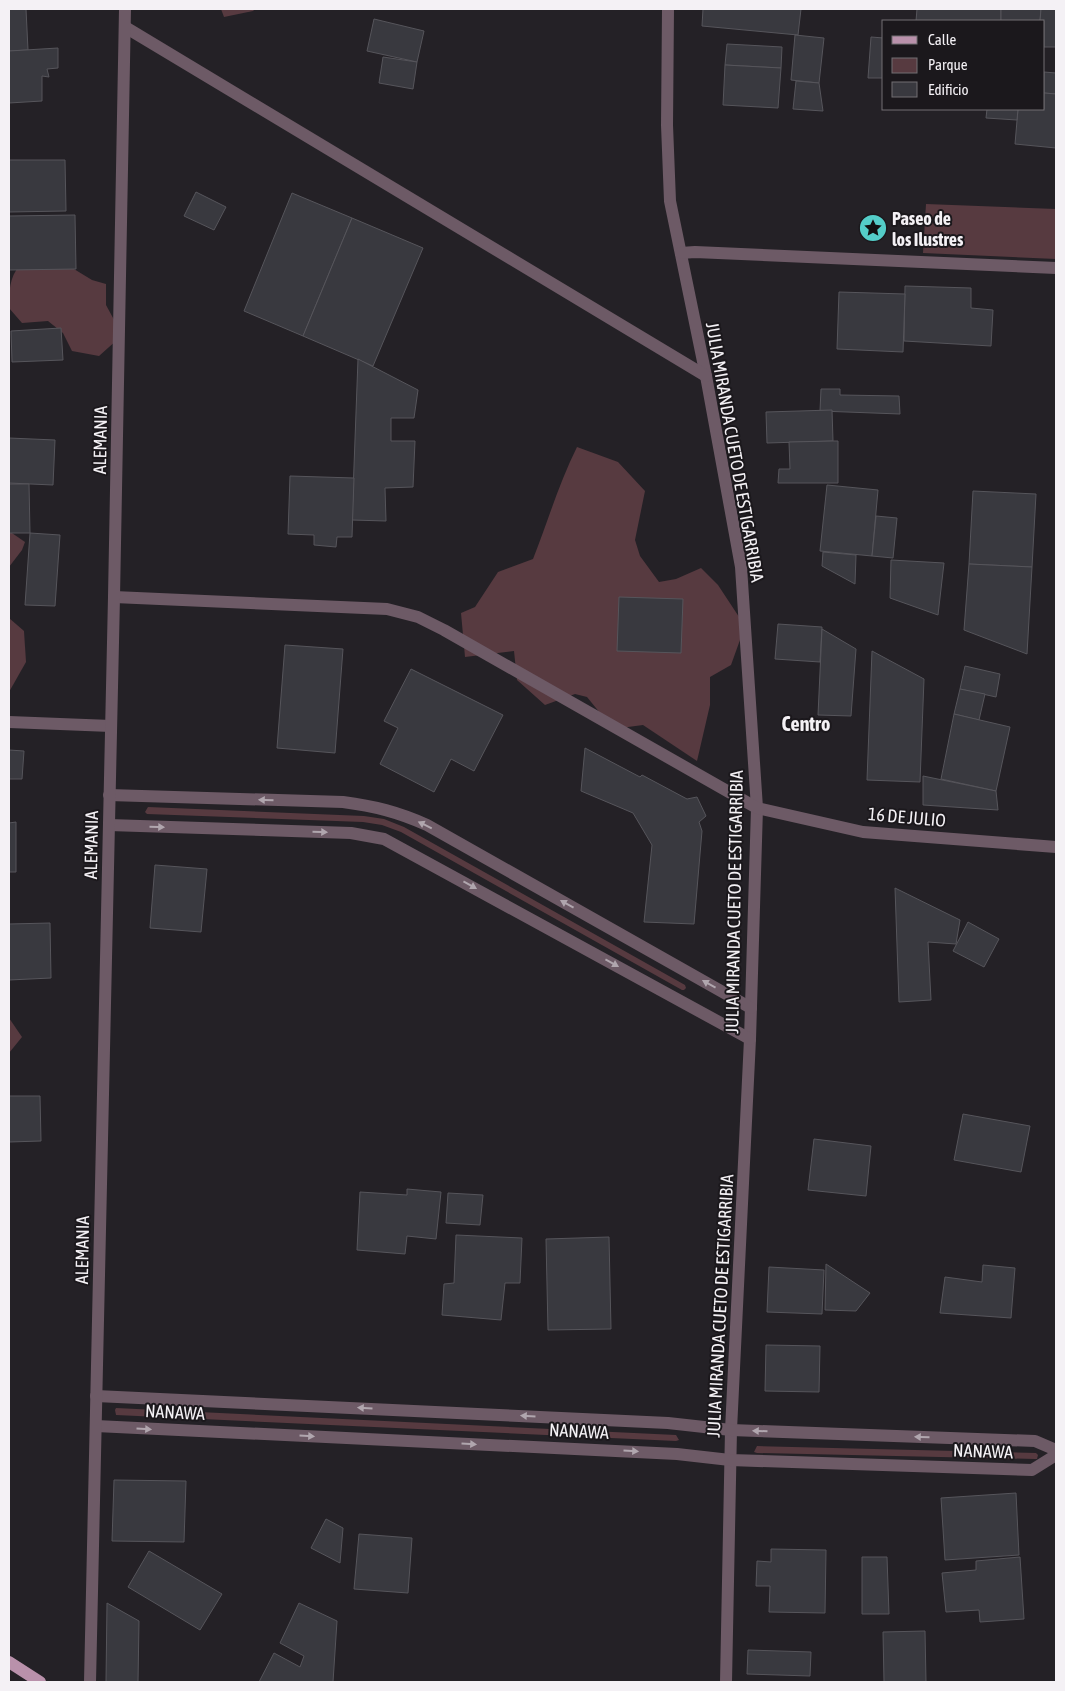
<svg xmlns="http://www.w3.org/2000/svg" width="1065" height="1691" font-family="'Asap Condensed',sans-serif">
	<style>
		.green { fill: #573a40 }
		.building { fill: #39393f; stroke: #56555b }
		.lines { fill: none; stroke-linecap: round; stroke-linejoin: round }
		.minor { stroke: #6d5a66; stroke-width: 12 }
		.major { stroke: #b991ab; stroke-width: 12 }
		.oneway { fill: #b0a6ae }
		.labels { text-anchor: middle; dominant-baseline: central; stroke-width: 4; stroke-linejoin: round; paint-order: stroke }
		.poi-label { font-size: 18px; font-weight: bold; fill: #f4f1f5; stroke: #1b181c; text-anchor: start }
		.street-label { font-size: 18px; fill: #f4f1f5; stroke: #1b181c }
		.quarter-label { font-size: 20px; font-weight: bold; fill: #f4f1f5; stroke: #1b181c }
	</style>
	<rect width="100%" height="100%" fill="#242126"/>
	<!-- green -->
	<g class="green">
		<polygon points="221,9 255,9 253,11 224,17"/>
		<polygon points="926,204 1056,209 1056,259 923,253"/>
		<path d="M20,265L69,266L92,280L106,284V305L119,329L118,339L99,356L72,351L63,333L48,321L22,323L9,308C9,293 9,277 20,265Z"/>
		<path d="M577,447L618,462L645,491L635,540L640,556L659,582L676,579L701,568L718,585L745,626L731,665L710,677V705L697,761L643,725L613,729L587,697L575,694L545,705L517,680L514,651L465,657L461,613L475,607L498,572L533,559C548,521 559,483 577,447Z"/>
		<polygon points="9,531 25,542 22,550 9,567"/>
		<polygon points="9,618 24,631 26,662 9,692"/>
		<polygon points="148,807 364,816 384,819 404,827 685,985 686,988 684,990 682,990 401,832 382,825 363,822 147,814 145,812"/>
		<polygon points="9,1018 22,1037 9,1053"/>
		<polygon points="116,1408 676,1435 679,1440 676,1441 116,1415 115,1410"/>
		<polygon points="757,1446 1036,1453 1038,1455 1037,1459 1035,1459 757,1453 754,1452"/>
	</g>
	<!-- building -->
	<g class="building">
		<polygon points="9,9 26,9 28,50 9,51"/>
		<polygon points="703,9 801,9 798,35 702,26"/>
		<polygon points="917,9 1001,9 1001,21 916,21"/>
		<polygon points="1001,9 1041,9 1040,21 1001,21"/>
		<polygon points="1041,9 1056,9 1056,47 1044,47 1044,21 1040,21"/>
		<polygon points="374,19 424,31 417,62 367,51"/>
		<polygon points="795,35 824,38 819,83 791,80"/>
		<polygon points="871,37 884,38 884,78 868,78"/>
		<polygon points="727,44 782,47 781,68 725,65"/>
		<polygon points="58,48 58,68 47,69 49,77 42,76 42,101 9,103 9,51"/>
		<polygon points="383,57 417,62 413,89 379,83"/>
		<polygon points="725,65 781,68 778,108 723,105"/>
		<polygon points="1044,72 1056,73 1056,94 1044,93"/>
		<polygon points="796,81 819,83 823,111 793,109"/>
		<polygon points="1044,93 1056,94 1056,148 1015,144 1018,109 1044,109"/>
		<polygon points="987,109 1018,109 1017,120 986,118"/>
		<polygon points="9,160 65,160 66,211 9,212"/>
		<polygon points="196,192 226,207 214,230 184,216"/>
		<polygon points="292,193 352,218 303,336 244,311"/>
		<polygon points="75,215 76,269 9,270 9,216"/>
		<polygon points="352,218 423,248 373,366 303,336"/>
		<polygon points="905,286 971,288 971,308 993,310 991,346 904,341"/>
		<polygon points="839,292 905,294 903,352 837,349"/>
		<polygon points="61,328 63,360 12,362 11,331"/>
		<polygon points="358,359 418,390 414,418 391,418 391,441 415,441 413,487 385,488 386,521 352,520"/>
		<polygon points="821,389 840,389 840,395 899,396 900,414 820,411"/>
		<polygon points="832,410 833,441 767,443 766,412"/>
		<polygon points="9,438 55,440 53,485 9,483"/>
		<polygon points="833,441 838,441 838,483 778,483 779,469 790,469 789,442"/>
		<polygon points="290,476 354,478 352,537 337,537 336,547 314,545 314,535 288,534"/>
		<polygon points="9,484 29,484 30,533 9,533"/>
		<polygon points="827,485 878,490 872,556 820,551"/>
		<polygon points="973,491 1036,494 1032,567 969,564"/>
		<polygon points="876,516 897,518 893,558 872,556"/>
		<polygon points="30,533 60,535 55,606 25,605"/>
		<polygon points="823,552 856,555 855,584 822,566"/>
		<polygon points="891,560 944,563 938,615 890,598"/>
		<polygon points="969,564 1032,567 1027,654 964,630"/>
		<polygon points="619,597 683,599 681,653 617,651"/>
		<polygon points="778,624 822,627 820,662 775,659"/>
		<polygon points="822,629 856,649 851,716 818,715"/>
		<polygon points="285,645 343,649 335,753 277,748"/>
		<polygon points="872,651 924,679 920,782 867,780"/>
		<polygon points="965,666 1000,674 996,697 960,689"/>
		<polygon points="411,669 503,715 474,771 451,759 434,792 380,764 398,728 384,721"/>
		<polygon points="960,689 985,694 979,720 954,714"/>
		<polygon points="954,714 1010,727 996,791 941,779"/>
		<polygon points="585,748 640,777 642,775 687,799 697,797 706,816 699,822 702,831 694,924 644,922 652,845 633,813 581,791"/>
		<polygon points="9,750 24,751 22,779 9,779"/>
		<polygon points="923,776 996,791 998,810 923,805"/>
		<polygon points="16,822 16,872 9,872 9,823"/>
		<polygon points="155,865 207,869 201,932 150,928"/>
		<polygon points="895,888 960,920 956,944 928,942 931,1000 899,1002"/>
		<polygon points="968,922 999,939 984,967 953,951"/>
		<polygon points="50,923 51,978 9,980 9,924"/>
		<polygon points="9,1096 40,1096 41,1141 9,1142"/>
		<polygon points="963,1114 1030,1126 1021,1172 954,1160"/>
		<polygon points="814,1139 871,1146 866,1196 808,1190"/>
		<polygon points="407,1189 441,1192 436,1239 407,1236 405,1254 357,1250 360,1192 407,1195"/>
		<polygon points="448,1193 483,1195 480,1225 446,1223"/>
		<polygon points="456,1235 522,1238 520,1283 505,1283 501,1320 442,1315 444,1284 454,1283"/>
		<polygon points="609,1237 611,1329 548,1330 546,1239"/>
		<polygon points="826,1264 870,1293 856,1311 825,1310"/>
		<polygon points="983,1265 1015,1268 1011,1318 940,1313 945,1277 982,1282"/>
		<polygon points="769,1267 824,1270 822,1314 767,1312"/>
		<polygon points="766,1345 820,1346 819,1392 765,1391"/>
		<polygon points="114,1480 186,1481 184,1542 112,1541"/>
		<polygon points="1016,1493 1019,1555 945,1560 941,1498"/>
		<polygon points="326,1519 343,1528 340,1563 311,1548"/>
		<polygon points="359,1534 412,1538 408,1593 354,1589"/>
		<polygon points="771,1549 826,1550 825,1613 769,1612 770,1586 756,1586 757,1561 771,1562"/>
		<polygon points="149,1551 222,1594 200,1630 128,1587"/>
		<polygon points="862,1557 887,1557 889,1614 862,1614"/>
		<polygon points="1020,1557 1024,1619 980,1622 979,1610 946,1612 942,1573 976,1570 976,1561"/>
		<polygon points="107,1603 139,1621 138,1682 106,1682"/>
		<polygon points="299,1603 337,1621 333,1682 259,1682 274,1653 300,1667 304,1656 280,1643"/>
		<polygon points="925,1631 926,1682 884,1682 883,1632"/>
		<polygon points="748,1650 811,1652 810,1676 747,1674"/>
	</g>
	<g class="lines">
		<!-- minor -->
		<g class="minor">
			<polyline points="668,9 667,125 670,201 706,376 741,567 757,808 750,1039 731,1430 726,1682"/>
			<polyline points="125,27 706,376"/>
			<polyline points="681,253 695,252 1056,268"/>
			<polyline points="114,597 387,609 418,617 444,630 757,808 863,832 1056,847"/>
			<polyline points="9,722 111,726"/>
			<path d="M109,795L343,802C374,806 398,812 427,825L751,1008"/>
			<polyline points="109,825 351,833 384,839 750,1039"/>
			<polyline points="96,1396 668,1423 731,1430 1035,1441 1056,1450"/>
			<polyline points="96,1426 677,1454 730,1460 1032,1470 1056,1455"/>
			<polyline points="90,1682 114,597 125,9"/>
		</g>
		<!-- major -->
		<polyline class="major" points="9,1662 40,1682"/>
	</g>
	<!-- one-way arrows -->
	<defs><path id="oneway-solid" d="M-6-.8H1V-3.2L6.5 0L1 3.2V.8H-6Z" transform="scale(1.25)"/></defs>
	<g class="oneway">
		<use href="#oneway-solid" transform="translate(266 800) rotate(-178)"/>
		<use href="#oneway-solid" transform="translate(425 825) rotate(-154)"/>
		<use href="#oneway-solid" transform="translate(157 827) rotate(2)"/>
		<use href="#oneway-solid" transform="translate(320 832) rotate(2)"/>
		<use href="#oneway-solid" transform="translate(470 885) rotate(29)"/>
		<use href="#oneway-solid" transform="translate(567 904) rotate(-151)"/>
		<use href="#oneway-solid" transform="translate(612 963) rotate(29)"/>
		<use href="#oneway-solid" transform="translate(709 984) rotate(-151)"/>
		<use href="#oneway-solid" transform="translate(365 1408) rotate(-177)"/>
		<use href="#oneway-solid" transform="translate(528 1416) rotate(-177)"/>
		<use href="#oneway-solid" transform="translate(144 1429) rotate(3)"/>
		<use href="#oneway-solid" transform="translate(760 1431) rotate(-178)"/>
		<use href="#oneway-solid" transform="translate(307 1436) rotate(3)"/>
		<use href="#oneway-solid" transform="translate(922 1437) rotate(-178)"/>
		<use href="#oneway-solid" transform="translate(469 1444) rotate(3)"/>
		<use href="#oneway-solid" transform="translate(631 1451) rotate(3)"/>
	</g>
	<!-- icons -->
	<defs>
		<symbol id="sight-disc" viewBox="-11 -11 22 22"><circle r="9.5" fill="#54cdc8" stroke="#1b181c"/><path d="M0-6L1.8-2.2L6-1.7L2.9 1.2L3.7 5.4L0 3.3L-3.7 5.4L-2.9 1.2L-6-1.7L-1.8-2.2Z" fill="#111"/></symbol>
	</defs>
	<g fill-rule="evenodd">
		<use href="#sight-disc" x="857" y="212" width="32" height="32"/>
	</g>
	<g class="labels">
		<!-- poi labels -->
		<g class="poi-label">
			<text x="892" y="218">Paseo de<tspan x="892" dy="21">los Ilustres</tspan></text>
		</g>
		<!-- street labels -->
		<g class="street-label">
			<text transform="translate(100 440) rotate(-89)">ALEMANIA</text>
			<text transform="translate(735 452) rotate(80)">JULIA MIRANDA CUETO DE ESTIGARRIBIA</text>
			<text transform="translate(907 817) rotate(5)">16 DE JULIO</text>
			<text transform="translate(91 845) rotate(-89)">ALEMANIA</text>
			<text transform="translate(734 902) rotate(-89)">JULIA MIRANDA CUETO DE ESTIGARRIBIA</text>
			<text transform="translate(82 1250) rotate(-89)">ALEMANIA</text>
			<text transform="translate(720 1306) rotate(-87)">JULIA MIRANDA CUETO DE ESTIGARRIBIA</text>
			<text transform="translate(175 1412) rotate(3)">NANAWA</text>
			<text transform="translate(579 1431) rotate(3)">NANAWA</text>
			<text transform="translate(983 1451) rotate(2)">NANAWA</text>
		</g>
		<!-- quarter labels -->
		<g class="quarter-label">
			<text x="806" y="723">Centro</text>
		</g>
	</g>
	<!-- border -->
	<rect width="1065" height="1691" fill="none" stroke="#f4f1f5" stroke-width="20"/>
	<!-- legend -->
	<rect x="882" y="20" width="162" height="90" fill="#1b181c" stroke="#726f73"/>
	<rect x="892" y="36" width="25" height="8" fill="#b991ab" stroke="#726f73"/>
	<text x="928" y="45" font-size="15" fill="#f4f1f5">Calle</text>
	<rect x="892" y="58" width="25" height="15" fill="#573a40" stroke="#726f73"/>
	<text x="928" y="70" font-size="15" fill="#f4f1f5">Parque</text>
	<rect x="892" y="82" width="25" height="15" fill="#39393f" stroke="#726f73"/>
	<text x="928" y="95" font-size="15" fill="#f4f1f5">Edificio</text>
</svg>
